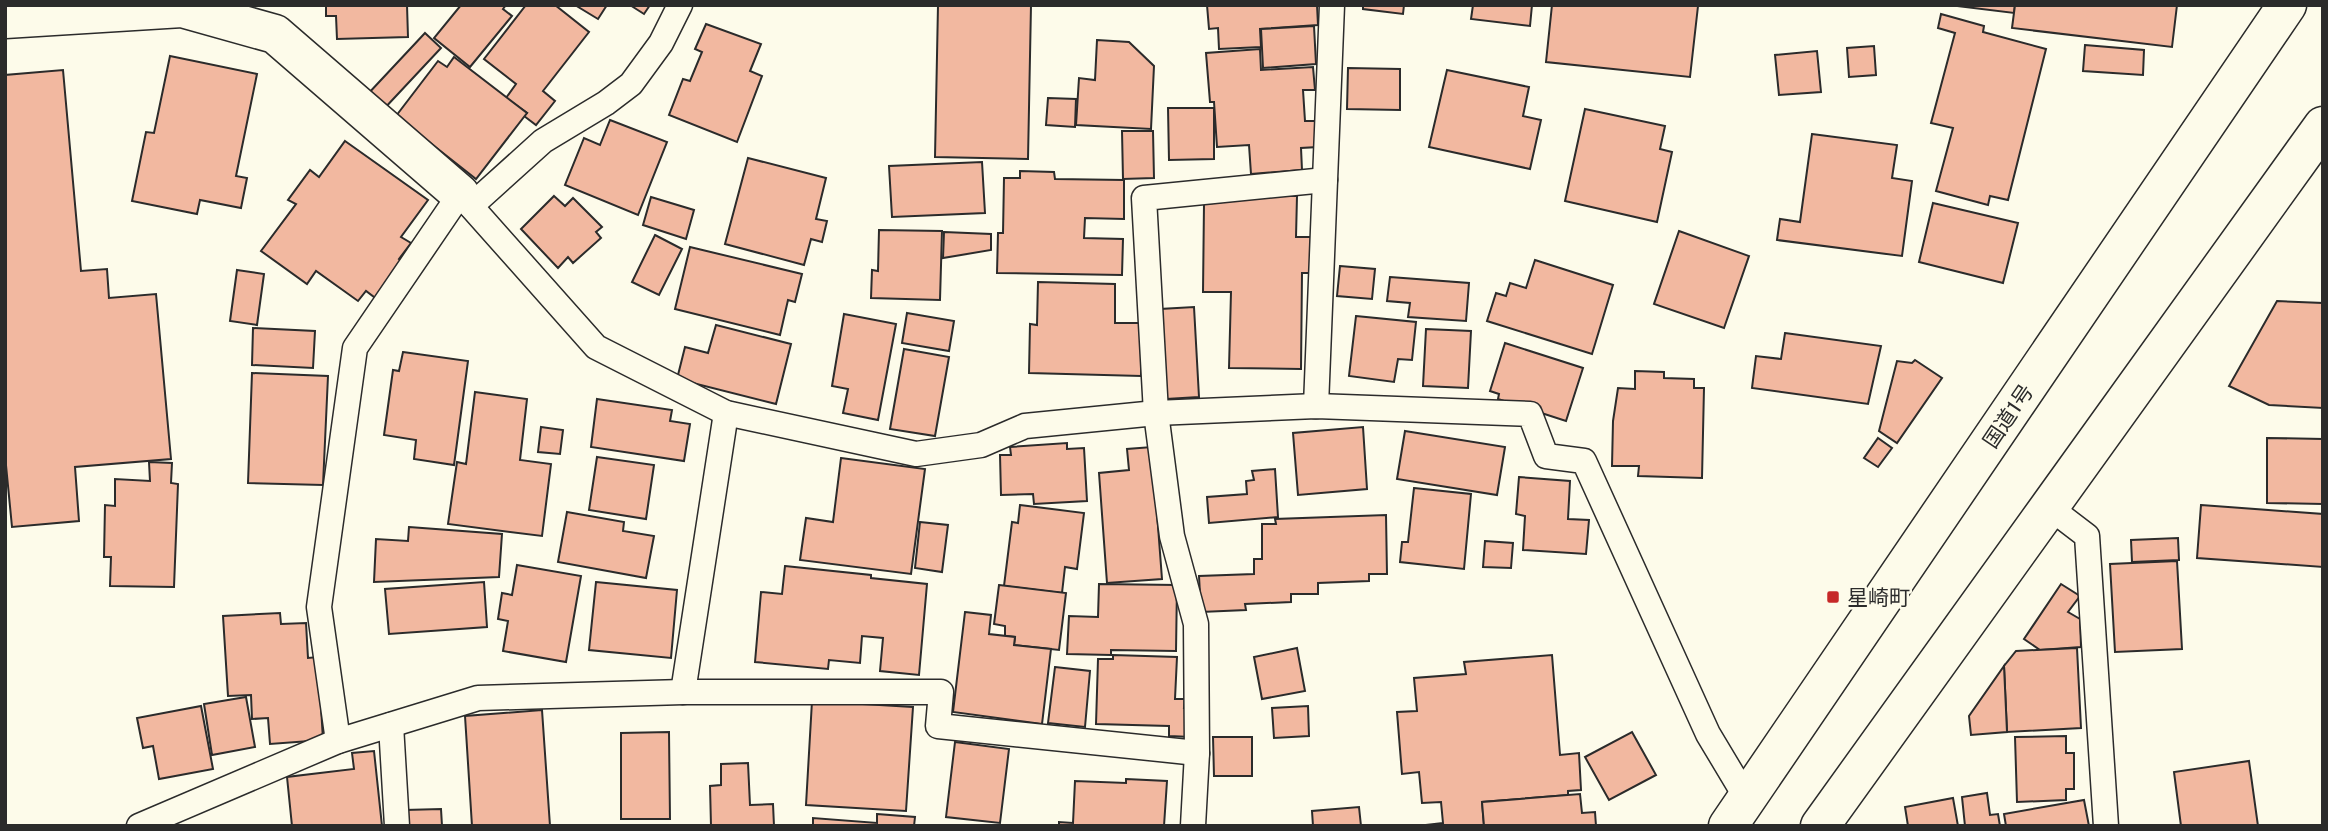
<svg xmlns="http://www.w3.org/2000/svg" width="2328" height="831" font-family="'Public Sans','Noto Sans JP',sans-serif">
	<style>
		.building { fill: #f2b8a0; stroke: #2b2b2b; stroke-width: 2 }
		.lines { fill: none; stroke-linecap: round; stroke-linejoin: round }
		.lane-casing { stroke: #2b2b2b; stroke-width: 27 }
		.street-casing { stroke: #2b2b2b; stroke-width: 41 }
		.highway-casing { stroke: #2b2b2b; stroke-width: 41 }
		.lane { stroke: #fdfbea; stroke-width: 24 }
		.street { stroke: #fdfbea; stroke-width: 38 }
		.highway { stroke: #fdfbea; stroke-width: 38 }
		.poi-dot { fill: #c62828; stroke: #fdfbea; stroke-width: 2.5 }
		.labels { text-anchor: middle; dominant-baseline: central; stroke-width: 5; stroke-linejoin: round; paint-order: stroke }
		.street-label { font-size: 21px; fill: #2b2b2b; stroke: #fdfbea }
		.poi-label { font-size: 21px; fill: #2b2b2b; stroke: #fdfbea; text-anchor: start }
	</style>
	<rect width="100%" height="100%" fill="#fdfbea"/>
	<!-- building -->
	<g class="building">
		<polygon points="326,5 407,5 408,37 337,39 336,16 326,16"/>
		<polygon points="461,5 506,5 503,9 512,16 470,67 434,38"/>
		<polygon points="526,5 555,5 589,32 543,91 555,101 536,125 524,116 527,113 506,98 516,84 484,59"/>
		<polygon points="575,5 607,5 598,19"/>
		<polygon points="630,5 650,5 644,14"/>
		<polygon points="938,5 1031,5 1028,159 935,157"/>
		<polygon points="1207,5 1317,5 1318,25 1260,29 1261,47 1219,49 1218,28 1209,29"/>
		<polygon points="1363,5 1404,5 1403,14 1363,9"/>
		<polygon points="1473,5 1532,5 1530,26 1471,19"/>
		<polygon points="1552,5 1698,6 1690,77 1546,62"/>
		<polygon points="1949,5 2015,5 2014,13"/>
		<polygon points="2015,5 2177,5 2172,47 2012,28"/>
		<polygon points="1941,14 1984,26 1983,32 2046,49 2008,200 1990,196 1988,205 1936,191 1953,128 1931,123 1955,33 1938,28"/>
		<polygon points="706,24 761,44 750,71 762,76 737,142 669,115 683,79 690,81 702,52 695,49"/>
		<polygon points="1314,26 1316,64 1263,68 1261,29"/>
		<polygon points="425,33 441,48 382,111 366,96"/>
		<polygon points="1097,40 1129,42 1154,66 1151,129 1076,125 1079,78 1095,80"/>
		<polygon points="2085,45 2144,50 2143,75 2083,71"/>
		<polygon points="1874,46 1876,75 1849,77 1847,48"/>
		<polygon points="1260,49 1261,70 1313,67 1315,90 1303,90 1305,121 1316,121 1318,147 1301,148 1302,170 1251,174 1249,145 1217,147 1214,102 1210,102 1206,53"/>
		<polygon points="1817,51 1821,92 1779,95 1775,55"/>
		<polygon points="170,56 257,74 236,176 247,178 241,208 200,200 197,214 132,201 146,132 154,133"/>
		<polygon points="454,57 527,113 476,179 396,116 438,61 447,67"/>
		<polygon points="1348,68 1400,69 1400,110 1347,109"/>
		<polygon points="63,70 81,271 107,269 109,298 156,294 171,459 75,467 79,521 12,527 5,455 5,75"/>
		<polygon points="1447,70 1529,87 1523,116 1541,120 1530,169 1429,147"/>
		<polygon points="1048,98 1076,99 1075,127 1046,125"/>
		<polygon points="1168,108 1214,108 1214,159 1169,160"/>
		<polygon points="1585,109 1665,126 1660,149 1672,152 1657,222 1565,201"/>
		<polygon points="610,120 667,142 638,215 565,185 584,138 600,145"/>
		<polygon points="1122,131 1153,131 1154,178 1123,179"/>
		<polygon points="1812,134 1897,145 1892,178 1912,181 1902,256 1777,240 1780,219 1800,222"/>
		<polygon points="345,141 428,200 401,237 411,243 399,259 405,263 378,300 366,291 358,301 316,271 307,284 261,251 296,204 288,200 310,170 319,177"/>
		<polygon points="748,158 826,178 816,219 827,221 822,242 811,239 804,265 725,244"/>
		<polygon points="982,162 985,213 892,217 889,166"/>
		<polygon points="1020,171 1054,172 1055,179 1124,180 1124,219 1085,218 1084,238 1123,239 1122,275 997,273 998,233 1003,233 1004,178 1020,178"/>
		<polygon points="554,196 565,206 573,198 602,227 596,232 601,238 573,263 568,257 558,268 521,229"/>
		<polygon points="1279,196 1297,196 1296,237 1311,237 1310,273 1302,273 1301,369 1229,368 1231,292 1203,292 1204,204"/>
		<polygon points="651,197 694,210 686,239 643,225"/>
		<polygon points="1933,203 2018,223 2003,283 1919,262"/>
		<polygon points="879,230 942,231 940,300 871,298 872,270 878,271"/>
		<polygon points="1679,231 1749,256 1724,328 1654,304"/>
		<polygon points="944,232 991,234 991,250 943,258"/>
		<polygon points="655,235 682,249 659,295 632,282"/>
		<polygon points="690,247 802,274 795,302 788,300 780,335 675,309"/>
		<polygon points="1535,260 1613,285 1592,354 1487,321 1496,293 1506,296 1510,283 1526,288"/>
		<polygon points="1340,266 1375,269 1372,299 1337,296"/>
		<polygon points="237,270 264,274 257,325 230,321"/>
		<polygon points="1390,277 1469,283 1466,321 1408,317 1410,303 1387,301"/>
		<polygon points="1038,282 1115,284 1115,323 1142,323 1141,376 1029,373 1030,324 1037,325"/>
		<polygon points="2277,301 2323,303 2323,408 2269,405 2229,386"/>
		<polygon points="1194,307 1199,397 1166,399 1160,309"/>
		<polygon points="907,313 954,321 949,351 902,343"/>
		<polygon points="844,314 896,324 878,420 843,413 848,389 832,386"/>
		<polygon points="1356,316 1416,322 1412,360 1398,359 1394,382 1349,376"/>
		<polygon points="716,325 791,344 776,404 677,379 685,347 708,353"/>
		<polygon points="253,328 315,331 313,368 252,365"/>
		<polygon points="1426,329 1471,331 1468,388 1423,386"/>
		<polygon points="1785,333 1881,346 1868,404 1752,388 1756,356 1781,359"/>
		<polygon points="1505,343 1583,368 1566,421 1498,399 1499,394 1490,391"/>
		<polygon points="904,349 949,357 935,436 890,429"/>
		<polygon points="403,352 468,361 454,465 414,459 416,440 384,435 393,370 399,371"/>
		<polygon points="1915,360 1942,378 1897,443 1879,431 1897,361 1912,363"/>
		<polygon points="1635,371 1664,372 1664,378 1694,379 1694,388 1704,388 1702,478 1638,476 1639,466 1612,466 1613,421 1618,388 1635,389"/>
		<polygon points="252,373 328,376 323,485 248,483"/>
		<polygon points="475,392 527,399 520,460 551,464 542,536 448,524 457,462 466,464"/>
		<polygon points="597,399 672,410 670,421 690,424 684,461 591,447"/>
		<polygon points="541,427 563,430 560,454 538,452"/>
		<polygon points="1363,427 1367,489 1298,495 1293,433"/>
		<polygon points="1405,431 1505,447 1497,495 1397,479"/>
		<polygon points="1878,438 1892,448 1878,467 1864,458"/>
		<polygon points="2267,438 2323,439 2323,504 2267,503"/>
		<polygon points="1067,443 1067,449 1084,448 1087,501 1034,504 1033,494 1001,495 1000,455 1011,455 1010,447"/>
		<polygon points="1152,447 1162,579 1107,583 1099,473 1129,470 1127,449"/>
		<polygon points="597,457 654,465 646,519 589,510"/>
		<polygon points="841,458 925,469 911,574 800,560 806,518 833,522"/>
		<polygon points="149,462 172,463 171,483 178,484 174,587 110,586 111,557 104,557 105,505 115,506 115,479 150,481"/>
		<polygon points="1275,469 1278,517 1209,523 1207,497 1247,494 1246,481 1254,480 1252,471"/>
		<polygon points="1519,477 1570,481 1568,519 1589,520 1586,554 1523,550 1525,516 1516,514"/>
		<polygon points="1414,488 1471,494 1464,569 1400,562 1402,542 1408,542"/>
		<polygon points="1020,505 1084,513 1077,569 1065,567 1062,593 1004,586 1012,522 1018,523"/>
		<polygon points="2201,505 2323,514 2323,567 2197,558"/>
		<polygon points="567,512 624,522 623,531 654,536 646,578 558,562"/>
		<polygon points="1386,515 1387,574 1369,574 1369,581 1318,583 1318,594 1291,594 1291,602 1245,604 1246,610 1201,612 1199,576 1254,574 1254,559 1262,559 1262,524 1276,524 1275,519"/>
		<polygon points="920,522 948,525 942,572 915,568"/>
		<polygon points="409,527 502,534 499,577 374,582 376,539 408,541"/>
		<polygon points="2178,538 2179,560 2132,562 2131,540"/>
		<polygon points="1485,541 1513,543 1511,568 1483,567"/>
		<polygon points="2177,561 2182,649 2115,652 2110,564"/>
		<polygon points="517,565 581,576 566,662 503,651 508,621 498,619 502,593 512,595"/>
		<polygon points="785,566 871,575 871,578 927,584 919,675 880,671 883,638 862,636 860,663 829,660 828,669 755,662 761,592 782,594"/>
		<polygon points="484,582 487,627 389,634 385,589"/>
		<polygon points="596,582 677,590 671,658 589,650"/>
		<polygon points="1099,584 1177,585 1176,651 1111,650 1111,655 1067,654 1069,616 1098,617"/>
		<polygon points="2061,584 2080,596 2068,612 2080,619 2081,647 2040,650 2024,639"/>
		<polygon points="999,585 1066,593 1059,650 1014,645 1015,637 1005,636 1005,626 994,624"/>
		<polygon points="965,612 991,615 989,634 1015,637 1014,645 1051,649 1042,724 953,712"/>
		<polygon points="280,613 281,624 306,623 308,658 318,657 323,740 270,744 268,718 252,719 251,695 228,696 223,616"/>
		<polygon points="1297,648 1305,691 1262,699 1254,657"/>
		<polygon points="2077,648 2081,728 2007,732 2004,666 2016,651"/>
		<polygon points="1113,655 1177,657 1175,699 1185,699 1184,708 1191,708 1191,737 1169,736 1169,726 1096,724 1098,659 1113,659"/>
		<polygon points="1552,655 1560,755 1579,753 1581,790 1568,791 1568,795 1482,802 1484,826 1417,826 1443,823 1441,802 1422,803 1419,772 1402,774 1397,712 1417,711 1414,678 1466,674 1464,662"/>
		<polygon points="2004,666 2007,732 1971,735 1969,716"/>
		<polygon points="1055,667 1090,671 1085,727 1048,723"/>
		<polygon points="246,697 255,747 212,755 204,704"/>
		<polygon points="812,701 913,707 906,811 806,805"/>
		<polygon points="201,706 213,769 159,779 153,746 143,748 137,718"/>
		<polygon points="1308,706 1309,736 1274,738 1272,708"/>
		<polygon points="542,710 550,826 472,826 465,716"/>
		<polygon points="669,732 670,819 621,819 621,733"/>
		<polygon points="1632,732 1656,775 1609,800 1585,757"/>
		<polygon points="2066,736 2066,753 2074,753 2074,789 2066,789 2066,800 2017,802 2015,737"/>
		<polygon points="1213,737 1252,737 1252,776 1214,776"/>
		<polygon points="955,742 1009,749 1000,823 946,817"/>
		<polygon points="374,751 382,826 292,826 287,777 354,769 352,753"/>
		<polygon points="2249,761 2258,826 2181,826 2174,772"/>
		<polygon points="748,763 750,805 773,804 774,826 711,826 710,786 721,785 721,764"/>
		<polygon points="1126,779 1167,781 1164,826 1059,826 1059,822 1073,823 1075,781 1126,783"/>
		<polygon points="1987,793 1990,815 1998,814 2000,826 1965,826 1962,797"/>
		<polygon points="1580,794 1582,813 1595,812 1596,826 1484,826 1482,802"/>
		<polygon points="1953,798 1958,826 1908,826 1905,807"/>
		<polygon points="2084,800 2089,826 2006,826 2004,814"/>
		<polygon points="1359,807 1361,826 1313,826 1312,811"/>
		<polygon points="441,809 442,826 406,826 405,810"/>
		<polygon points="877,814 915,817 914,826 813,826 813,818 877,823"/>
	</g>
	<g class="lines">
		<defs>
			<g id="lane">
				<polyline points="471,206 543,141 606,103 631,84 661,43 680,5"/>
				<polyline points="1316,406 1332,5"/>
				<polyline points="2049,507 2087,536 2106,826"/>
				<polyline points="683,692 726,413"/>
				<polyline points="391,725 397,826"/>
				<polyline points="338,741 319,607 355,348 460,194 596,347 726,413 916,454 981,445 1025,426 1156,413 1316,406 1530,414 1546,456 1584,461 1708,734 1747,799"/>
				<polyline points="139,826 338,741 478,698 683,692 941,692 938,726 1197,753"/>
				<polyline points="1193,826 1197,753 1196,624 1172,536 1156,413 1144,198 1325,180"/>
			</g>
			<polyline id="street" points="5,19 182,8 275,34 460,194"/>
			<g id="highway">
				<polyline points="1728,826 2287,5"/>
				<polyline points="1820,826 2323,126"/>
			</g>
		</defs>
		<!-- lane casing -->
		<use href="#lane" class="lane-casing"/>
		<!-- street casing -->
		<use href="#street" class="street-casing"/>
		<!-- highway casing -->
		<use href="#highway" class="highway-casing"/>
		<!-- lane -->
		<use href="#lane" class="lane"/>
		<!-- street -->
		<use href="#street" class="street"/>
		<!-- highway -->
		<use href="#highway" class="highway"/>
	</g>
	<!-- markers -->
	<rect class="poi-dot" x="1826" y="590" width="14" height="14" rx="3.5"/>
	<g class="labels">
		<!-- street labels -->
		<g class="street-label">
			<text transform="translate(2008 416) rotate(-56)">国道1号</text>
		</g>
		<!-- poi labels -->
		<g class="poi-label">
			<text x="1847" y="597">星崎町</text>
		</g>
	</g>
	<!-- border -->
	<rect width="2328" height="831" fill="none" stroke="#2b2b2b" stroke-width="14"/>
</svg>
